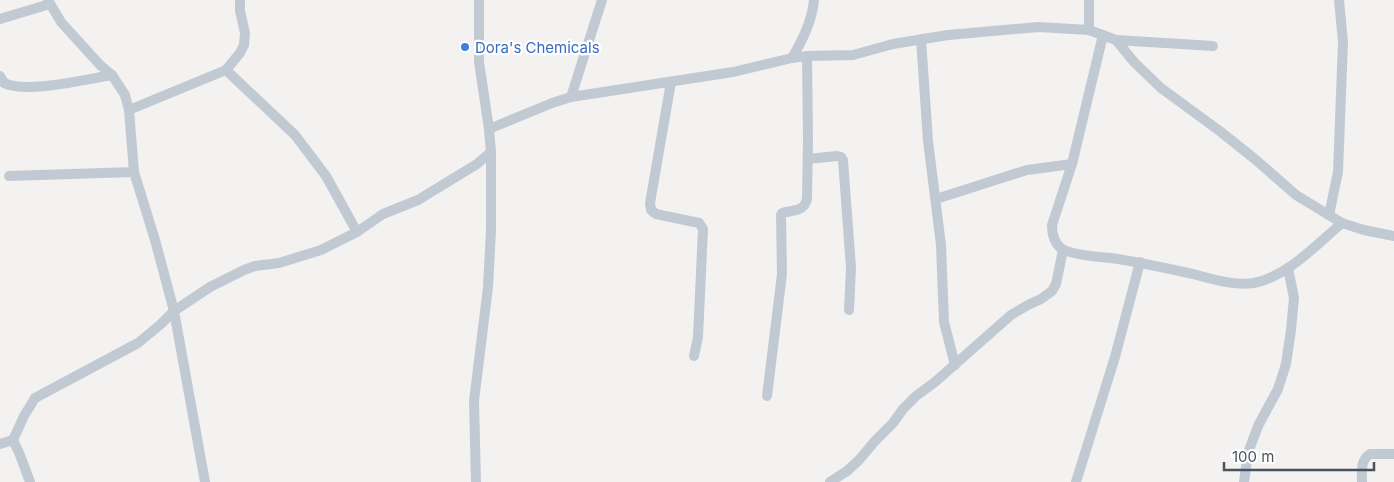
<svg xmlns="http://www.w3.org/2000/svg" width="1394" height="482" font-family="Inter,sans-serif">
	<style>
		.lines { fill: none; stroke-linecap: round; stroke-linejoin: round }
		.minor { stroke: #c1cad3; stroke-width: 10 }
		.shop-dot { fill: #3f7fe0; stroke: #fff; stroke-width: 2 }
		.labels { text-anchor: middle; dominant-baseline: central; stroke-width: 4.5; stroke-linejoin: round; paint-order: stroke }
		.shop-label { font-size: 15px; fill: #366cbe; stroke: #fff; text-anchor: start }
	</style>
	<rect width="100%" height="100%" fill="#f4f1f1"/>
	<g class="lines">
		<!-- minor -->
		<g class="minor">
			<polyline points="48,0 61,22 100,65 112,75 125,95 129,110 134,172 155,240 174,311 205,482"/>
			<polyline points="0,19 50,4"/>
			<polyline points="1089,30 1089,0"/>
			<path d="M1103,35L1072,164L1052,225C1052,235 1054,243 1062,249C1071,254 1099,257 1111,258C1139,262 1166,268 1193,274C1212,279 1234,286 1254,283C1288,276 1316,245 1342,223"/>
			<polyline points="921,39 928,141 941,245 944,322 955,365"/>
			<polyline points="1116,40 1213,46"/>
			<path d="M792,58C803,39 812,21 814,0"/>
			<polyline points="226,70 295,135 326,176 357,232"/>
			<path d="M0,76L4,83C26,94 87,79 112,75"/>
			<polyline points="671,82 650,203 651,210 656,214 699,223 703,229 698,337 694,356"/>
			<polyline points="571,97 602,0"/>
			<polyline points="129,110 226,70 240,53 244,45 245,33 240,11 240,0"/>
			<polyline points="489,129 552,103 571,97 733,72 792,58 807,56 853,55 893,44 948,35 1039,27 1089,30 1116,40 1134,62 1161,88 1221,132 1256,160 1296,195 1342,223 1364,230 1394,236"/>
			<polyline points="808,159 837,156 841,157 843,160 851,268 849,310"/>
			<polyline points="9,176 134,172"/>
			<polyline points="936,199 1027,170 1072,164"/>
			<polyline points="1329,215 1338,172 1343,42 1339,0"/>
			<path d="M767,396L782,274L781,215L782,213C793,210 804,212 807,199L808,139L807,56"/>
			<polyline points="13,440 24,416 35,398 138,343 161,324 174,311 210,287 244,270 255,266 279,263 321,250 357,232 383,214 418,200 477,164 491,152"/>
			<polyline points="0,444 13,440 20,455 30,482"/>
			<polyline points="476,482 474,401 488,287 491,230 491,152 489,129 479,62 479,0"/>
			<polyline points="830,482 847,471 859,460 875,441 893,423 903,409 916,396 935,382 1011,315 1028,305 1041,299 1052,291 1056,284 1063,250"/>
			<polyline points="1076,482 1115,357 1140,262"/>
			<polyline points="1244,482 1248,453 1258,426 1278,389 1286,364 1291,330 1294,298 1288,268"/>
			<path d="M1362,482C1362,472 1360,460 1370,454H1394"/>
		</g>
	</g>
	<!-- markers -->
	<circle class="shop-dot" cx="465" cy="47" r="5"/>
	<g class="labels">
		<!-- shop labels -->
		<g class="shop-label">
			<text x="475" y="47">Dora's Chemicals</text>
		</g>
	</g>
	<!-- scale -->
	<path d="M1224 462v8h150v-8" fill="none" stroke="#485360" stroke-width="2.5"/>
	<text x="1232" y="462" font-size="15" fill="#485360" stroke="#ffffff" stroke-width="4" paint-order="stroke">100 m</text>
</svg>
